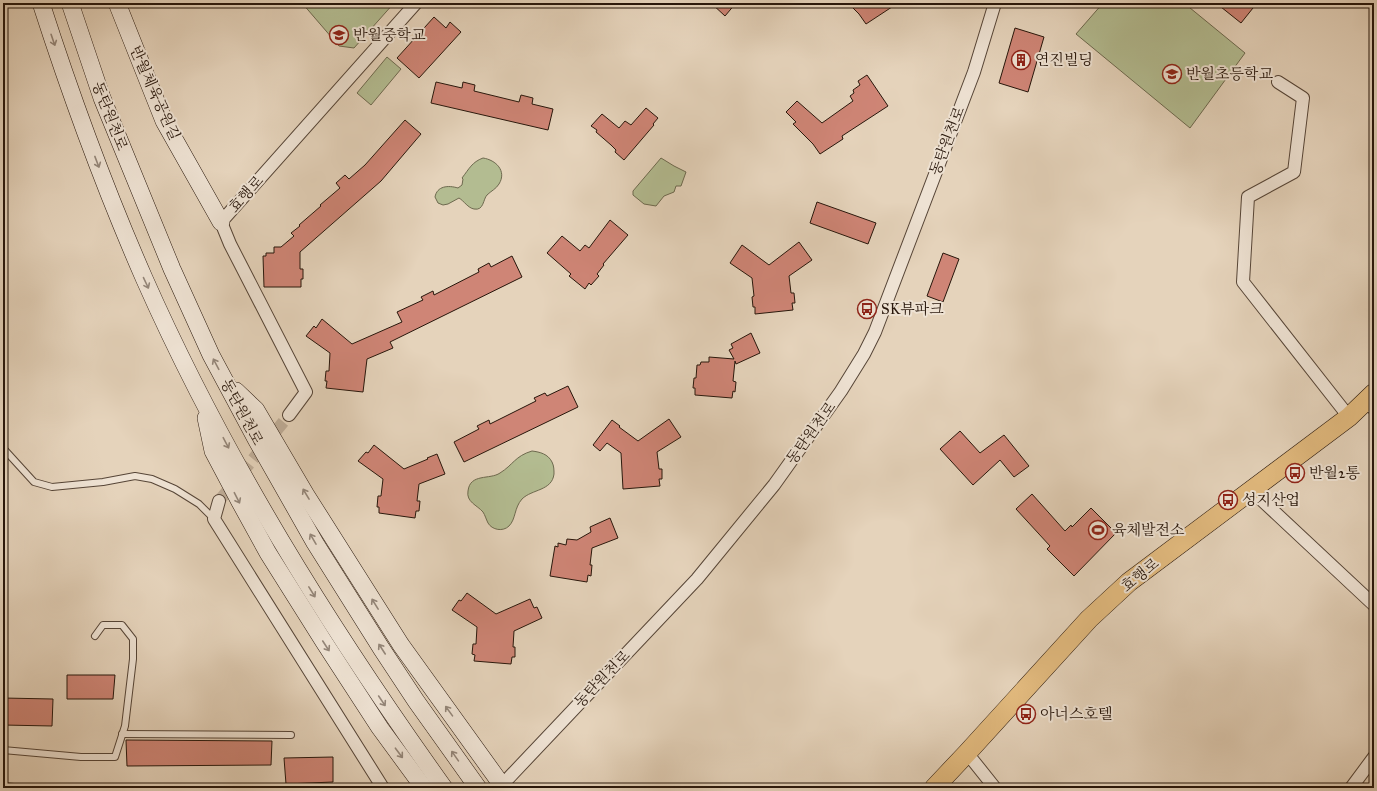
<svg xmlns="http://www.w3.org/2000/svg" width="1377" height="791" font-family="'IM FELL Great Primer','Noto Serif KR',serif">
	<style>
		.green { fill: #b3bc91; stroke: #6d694e }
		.building { fill: #cf8576; stroke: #27160b }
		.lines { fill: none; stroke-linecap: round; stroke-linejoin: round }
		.street-tunnel { stroke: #bfad98; stroke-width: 12; stroke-dasharray: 12 6; stroke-linecap: butt }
		.lane-casing { stroke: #564537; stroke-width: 8 }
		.street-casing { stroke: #564537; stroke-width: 14 }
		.secondary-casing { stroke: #27160b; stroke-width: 18 }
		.primary-casing { stroke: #27160b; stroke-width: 20 }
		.lane { stroke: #eee2d3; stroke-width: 6 }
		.street { stroke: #eee2d3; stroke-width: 12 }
		.secondary { stroke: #eee2d3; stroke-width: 17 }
		.primary { stroke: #e2ba7e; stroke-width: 19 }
		.oneway { stroke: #948679 }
		.labels { text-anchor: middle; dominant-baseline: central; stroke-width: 4; stroke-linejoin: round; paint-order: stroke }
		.poi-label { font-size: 15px; fill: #27160b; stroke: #eee2d3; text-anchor: start }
		.street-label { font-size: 15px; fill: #27160b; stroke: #eee2d3 }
	</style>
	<rect width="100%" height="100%" fill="#e5d3bb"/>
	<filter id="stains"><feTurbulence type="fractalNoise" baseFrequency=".005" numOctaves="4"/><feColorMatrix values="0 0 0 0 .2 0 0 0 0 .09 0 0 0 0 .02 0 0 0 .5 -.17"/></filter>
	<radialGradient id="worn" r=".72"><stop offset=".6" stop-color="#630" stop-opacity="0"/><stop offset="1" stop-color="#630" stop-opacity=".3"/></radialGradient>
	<!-- green -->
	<g class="green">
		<polygon points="302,3 394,3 354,48 339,46"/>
		<polygon points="1103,3 1184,3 1245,53 1190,128 1076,34"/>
		<polygon points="387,57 401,69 371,105 357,93"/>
		<path d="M483,158C496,160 507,171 499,184C496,189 491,191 487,195C483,199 484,211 474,209C468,208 464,201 459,198L448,204L443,205L438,203L435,197C437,186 448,185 458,188L462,185L463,179L462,178C469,169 472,162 483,158Z"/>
		<polygon points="661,158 674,166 686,172 681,186 676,186 674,192 664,196 656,206 644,204 633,195 633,191"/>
		<path d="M532,451C540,452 548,454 552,462C554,466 554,470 554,474C552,491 532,489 522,499C514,508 516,519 509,526C503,532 492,530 488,523C486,519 485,515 483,512C477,505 466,502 468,491C470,473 490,480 500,473C513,465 515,456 532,451Z"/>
	</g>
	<!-- building -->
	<g class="building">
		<polygon points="711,3 736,3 725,16"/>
		<polygon points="848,3 898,3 866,24 859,14"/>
		<polygon points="1216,3 1257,3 1241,23"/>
		<polygon points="434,17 446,28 450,22 461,32 419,78 397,58"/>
		<polygon points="1015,28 1044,37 1028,92 999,83"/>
		<polygon points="867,75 888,106 842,136 843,139 820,154 813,144 793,124 796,122 786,112 797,101 822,123 853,101 850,96 854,93 853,90 860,85 858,81"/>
		<polygon points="436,82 462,88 463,82 475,85 474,91 519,102 521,95 533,98 532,104 553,109 548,130 431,103"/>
		<polygon points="646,108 658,118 653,124 654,125 624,160 615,152 616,150 611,145 596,132 597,130 591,126 602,114 619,128 625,121 631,125"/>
		<polygon points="405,120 421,134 381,181 300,252 300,269 303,269 303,279 301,279 301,287 264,287 263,256 266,256 266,253 274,253 274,247 281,247 294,236 291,233 300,226 299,225 321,206 320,205 340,188 336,183 345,175 349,179 365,165"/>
		<polygon points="817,202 876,223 868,244 810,223"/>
		<polygon points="610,220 628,235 603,264 604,265 597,274 599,276 591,285 589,283 585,289 569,276 571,274 547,253 562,236 580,251 585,245 589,248"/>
		<polygon points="799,242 812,260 789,276 791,293 794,293 795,303 792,303 793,310 755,314 755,307 753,307 752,297 754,296 752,278 730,263 742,245 769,265"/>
		<polygon points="943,253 959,259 943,302 927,296"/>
		<polygon points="512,256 522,277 390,342 393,348 367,359 363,392 326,388 327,381 325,381 326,371 329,371 330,353 306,336 314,326 316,328 322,319 352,344 402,322 397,312 423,300 421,297 433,291 434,295 479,272 478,269 489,263 491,267"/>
		<polygon points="751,333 760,353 736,364 735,361 733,381 736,382 735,392 733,391 732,398 695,395 695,388 693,388 694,378 696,378 697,365 700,365 701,362 709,362 709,357 734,359 729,350 733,348 731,344"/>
		<polygon points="568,386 578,407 464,462 454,442 479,429 477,426 489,420 490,424 536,401 534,398 545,393 547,396"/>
		<polygon points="669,419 681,437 657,452 659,469 662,469 662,479 659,479 660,486 623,489 621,453 607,443 600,451 593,445 612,420 620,426 619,427 638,441"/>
		<polygon points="960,431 980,453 1004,435 1029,466 1014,477 1000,460 973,485 940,449"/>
		<polygon points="374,445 404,469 428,459 427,458 437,454 445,474 419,484 417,501 420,501 419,511 416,511 415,518 379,513 379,507 377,507 378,496 381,496 383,479 358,461 366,452 368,453"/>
		<polygon points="1032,494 1065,531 1071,525 1072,527 1091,508 1116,533 1074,576 1047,549 1050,546 1016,509"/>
		<polygon points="610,518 618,538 592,548 590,565 592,565 591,576 588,575 587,582 550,576 555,546 558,547 558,543 566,545 567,539 577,540 591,532 590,527"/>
		<polygon points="467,593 496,614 530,599 534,608 537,607 542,618 514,631 513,647 515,647 515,657 512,657 511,664 474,661 475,655 472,654 473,644 476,644 477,627 452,610 459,600 461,601"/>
		<polygon points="67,675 115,675 113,699 67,699"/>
		<polygon points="3,698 53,699 52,726 3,725"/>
		<polygon points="126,740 272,741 271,765 127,766"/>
		<polygon points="333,757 333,782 286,784 284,758"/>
	</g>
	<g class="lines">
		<!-- street-tunnel -->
		<polyline class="street-tunnel" points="219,501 289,415"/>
		<defs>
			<g id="lane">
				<polyline points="1364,404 1374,413"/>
				<polyline points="3,448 34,482 52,487 103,482 135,476 152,479 175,489 199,504 214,519"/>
				<polyline points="122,734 291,735"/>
				<polyline points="3,750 81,757 115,757 125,726 133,659 133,639 122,625 103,625 95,636"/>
				<polyline points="3,786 24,788"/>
			</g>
			<g id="street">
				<polyline points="1278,82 1303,98 1294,172 1248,197 1243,282 1349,417"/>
				<polyline points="289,415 306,392 230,244 221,222 416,3"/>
				<polyline points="1251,490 1374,605"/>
				<polyline points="219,501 214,519 383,788"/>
				<polyline points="967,753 995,788"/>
				<polyline points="502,785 697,579 774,485 841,391 864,354 875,332 974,72 995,3"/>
				<polyline points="1351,788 1374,757"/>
			</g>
			<g id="secondary">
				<path d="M41,3C71,96 105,189 144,278C224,459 329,627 444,788"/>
				<polyline points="70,3 102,98 172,269 211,355 256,439 315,543 381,648 416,701 478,788"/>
				<polyline points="117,3 164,121 221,222"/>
				<polyline points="236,391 256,410 306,495 401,645 504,788"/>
				<polyline points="206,418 213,451 240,502 268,553 324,642 380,728 424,788"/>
			</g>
			<polyline id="primary" points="934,788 967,753 1089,619 1129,582 1349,417 1374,393"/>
		</defs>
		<!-- lane casing -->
		<use href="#lane" class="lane-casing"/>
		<!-- street casing -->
		<use href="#street" class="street-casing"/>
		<!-- secondary casing -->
		<use href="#secondary" class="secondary-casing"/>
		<!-- primary casing -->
		<use href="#primary" class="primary-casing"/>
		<!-- lane -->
		<use href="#lane" class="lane"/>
		<!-- street -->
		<use href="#street" class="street"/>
		<!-- secondary -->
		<use href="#secondary" class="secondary"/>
		<!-- primary -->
		<use href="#primary" class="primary"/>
	</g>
	<!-- one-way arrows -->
	<defs><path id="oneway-shaft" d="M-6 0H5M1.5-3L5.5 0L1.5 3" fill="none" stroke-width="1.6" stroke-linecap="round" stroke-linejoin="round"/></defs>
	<g class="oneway">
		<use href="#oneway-shaft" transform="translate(53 40) rotate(71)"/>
		<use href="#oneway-shaft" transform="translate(97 162) rotate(69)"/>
		<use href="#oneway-shaft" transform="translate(146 283) rotate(65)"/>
		<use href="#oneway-shaft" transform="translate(216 364) rotate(-118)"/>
		<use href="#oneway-shaft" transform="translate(226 443) rotate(62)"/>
		<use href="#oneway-shaft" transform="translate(306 494) rotate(-121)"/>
		<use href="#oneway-shaft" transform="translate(237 498) rotate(63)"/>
		<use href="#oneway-shaft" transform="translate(313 539) rotate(-120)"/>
		<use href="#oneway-shaft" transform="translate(312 592) rotate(58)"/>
		<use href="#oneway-shaft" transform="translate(375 604) rotate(-122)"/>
		<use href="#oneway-shaft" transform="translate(326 646) rotate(57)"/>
		<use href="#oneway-shaft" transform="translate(382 649) rotate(-123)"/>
		<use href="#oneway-shaft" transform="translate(382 701) rotate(56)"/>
		<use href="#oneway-shaft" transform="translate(449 711) rotate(-126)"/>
		<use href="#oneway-shaft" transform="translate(399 753) rotate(53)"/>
		<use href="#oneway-shaft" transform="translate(455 756) rotate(-125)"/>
	</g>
	<!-- icons -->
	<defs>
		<symbol id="school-ring" viewBox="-11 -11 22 22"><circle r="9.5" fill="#eee2d3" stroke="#8f2418" stroke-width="1.5"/><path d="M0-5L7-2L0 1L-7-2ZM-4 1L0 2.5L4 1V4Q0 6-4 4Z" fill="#8f2418"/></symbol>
		<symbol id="building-ring" viewBox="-11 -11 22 22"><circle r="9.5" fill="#eee2d3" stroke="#8f2418" stroke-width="1.5"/><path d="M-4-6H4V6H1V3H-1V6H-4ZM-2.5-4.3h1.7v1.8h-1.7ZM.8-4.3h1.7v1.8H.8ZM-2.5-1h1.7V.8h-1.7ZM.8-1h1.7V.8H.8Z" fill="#8f2418"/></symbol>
		<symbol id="bus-ring" viewBox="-11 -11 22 22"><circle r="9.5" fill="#eee2d3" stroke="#8f2418" stroke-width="1.5"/><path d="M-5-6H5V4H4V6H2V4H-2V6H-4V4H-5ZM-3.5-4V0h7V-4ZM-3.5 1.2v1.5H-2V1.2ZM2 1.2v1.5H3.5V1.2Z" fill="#8f2418"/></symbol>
		<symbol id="stadium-ring" viewBox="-11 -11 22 22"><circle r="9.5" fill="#eee2d3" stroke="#8f2418" stroke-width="1.5"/><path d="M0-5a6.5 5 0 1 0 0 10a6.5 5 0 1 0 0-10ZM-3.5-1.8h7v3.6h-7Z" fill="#8f2418"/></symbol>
	</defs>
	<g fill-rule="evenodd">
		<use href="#school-ring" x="328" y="24" width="22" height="22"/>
		<use href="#building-ring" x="1010" y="49" width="22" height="22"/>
		<use href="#school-ring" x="1161" y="63" width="22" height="22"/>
		<use href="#bus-ring" x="856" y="298" width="22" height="22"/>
		<use href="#bus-ring" x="1284" y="462" width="22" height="22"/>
		<use href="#bus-ring" x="1217" y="489" width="22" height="22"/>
		<use href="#stadium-ring" x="1087" y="519" width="22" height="22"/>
		<use href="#bus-ring" x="1015" y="703" width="22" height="22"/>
	</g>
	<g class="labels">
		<!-- poi labels -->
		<g class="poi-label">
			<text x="353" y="35">반월중학교</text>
			<text x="1035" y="60">연진빌딩</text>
			<text x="1186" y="74">반월초등학교</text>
			<text x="881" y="309">SK뷰파크</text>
			<text x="1309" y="473">반월2통</text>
			<text x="1242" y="500">성지산업</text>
			<text x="1112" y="530">육체발전소</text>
			<text x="1040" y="714">아너스호텔</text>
		</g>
		<!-- street labels -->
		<g class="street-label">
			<text transform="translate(155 93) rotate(66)">반월체육공원길</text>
			<text transform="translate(110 116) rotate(69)">동탄원천로</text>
			<text transform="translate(947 141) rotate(-69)">동탄원천로</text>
			<text transform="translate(246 194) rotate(-48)">효행로</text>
			<text transform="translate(242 412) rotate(62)">동탄원천로</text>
			<text transform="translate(811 433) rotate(-54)">동탄원천로</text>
			<text transform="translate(1140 575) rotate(-39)">효행로</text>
			<text transform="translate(602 679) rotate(-46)">동탄원천로</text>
		</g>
	</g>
	<!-- margin -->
	<rect width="1377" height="791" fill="none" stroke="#e5d3bb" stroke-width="16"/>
	<rect x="4" y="4" width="1369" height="783" fill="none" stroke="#27160b" stroke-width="2"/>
	<rect x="8" y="8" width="1361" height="775" fill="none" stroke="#27160b"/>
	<rect width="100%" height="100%" filter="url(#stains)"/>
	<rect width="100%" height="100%" fill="url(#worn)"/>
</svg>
